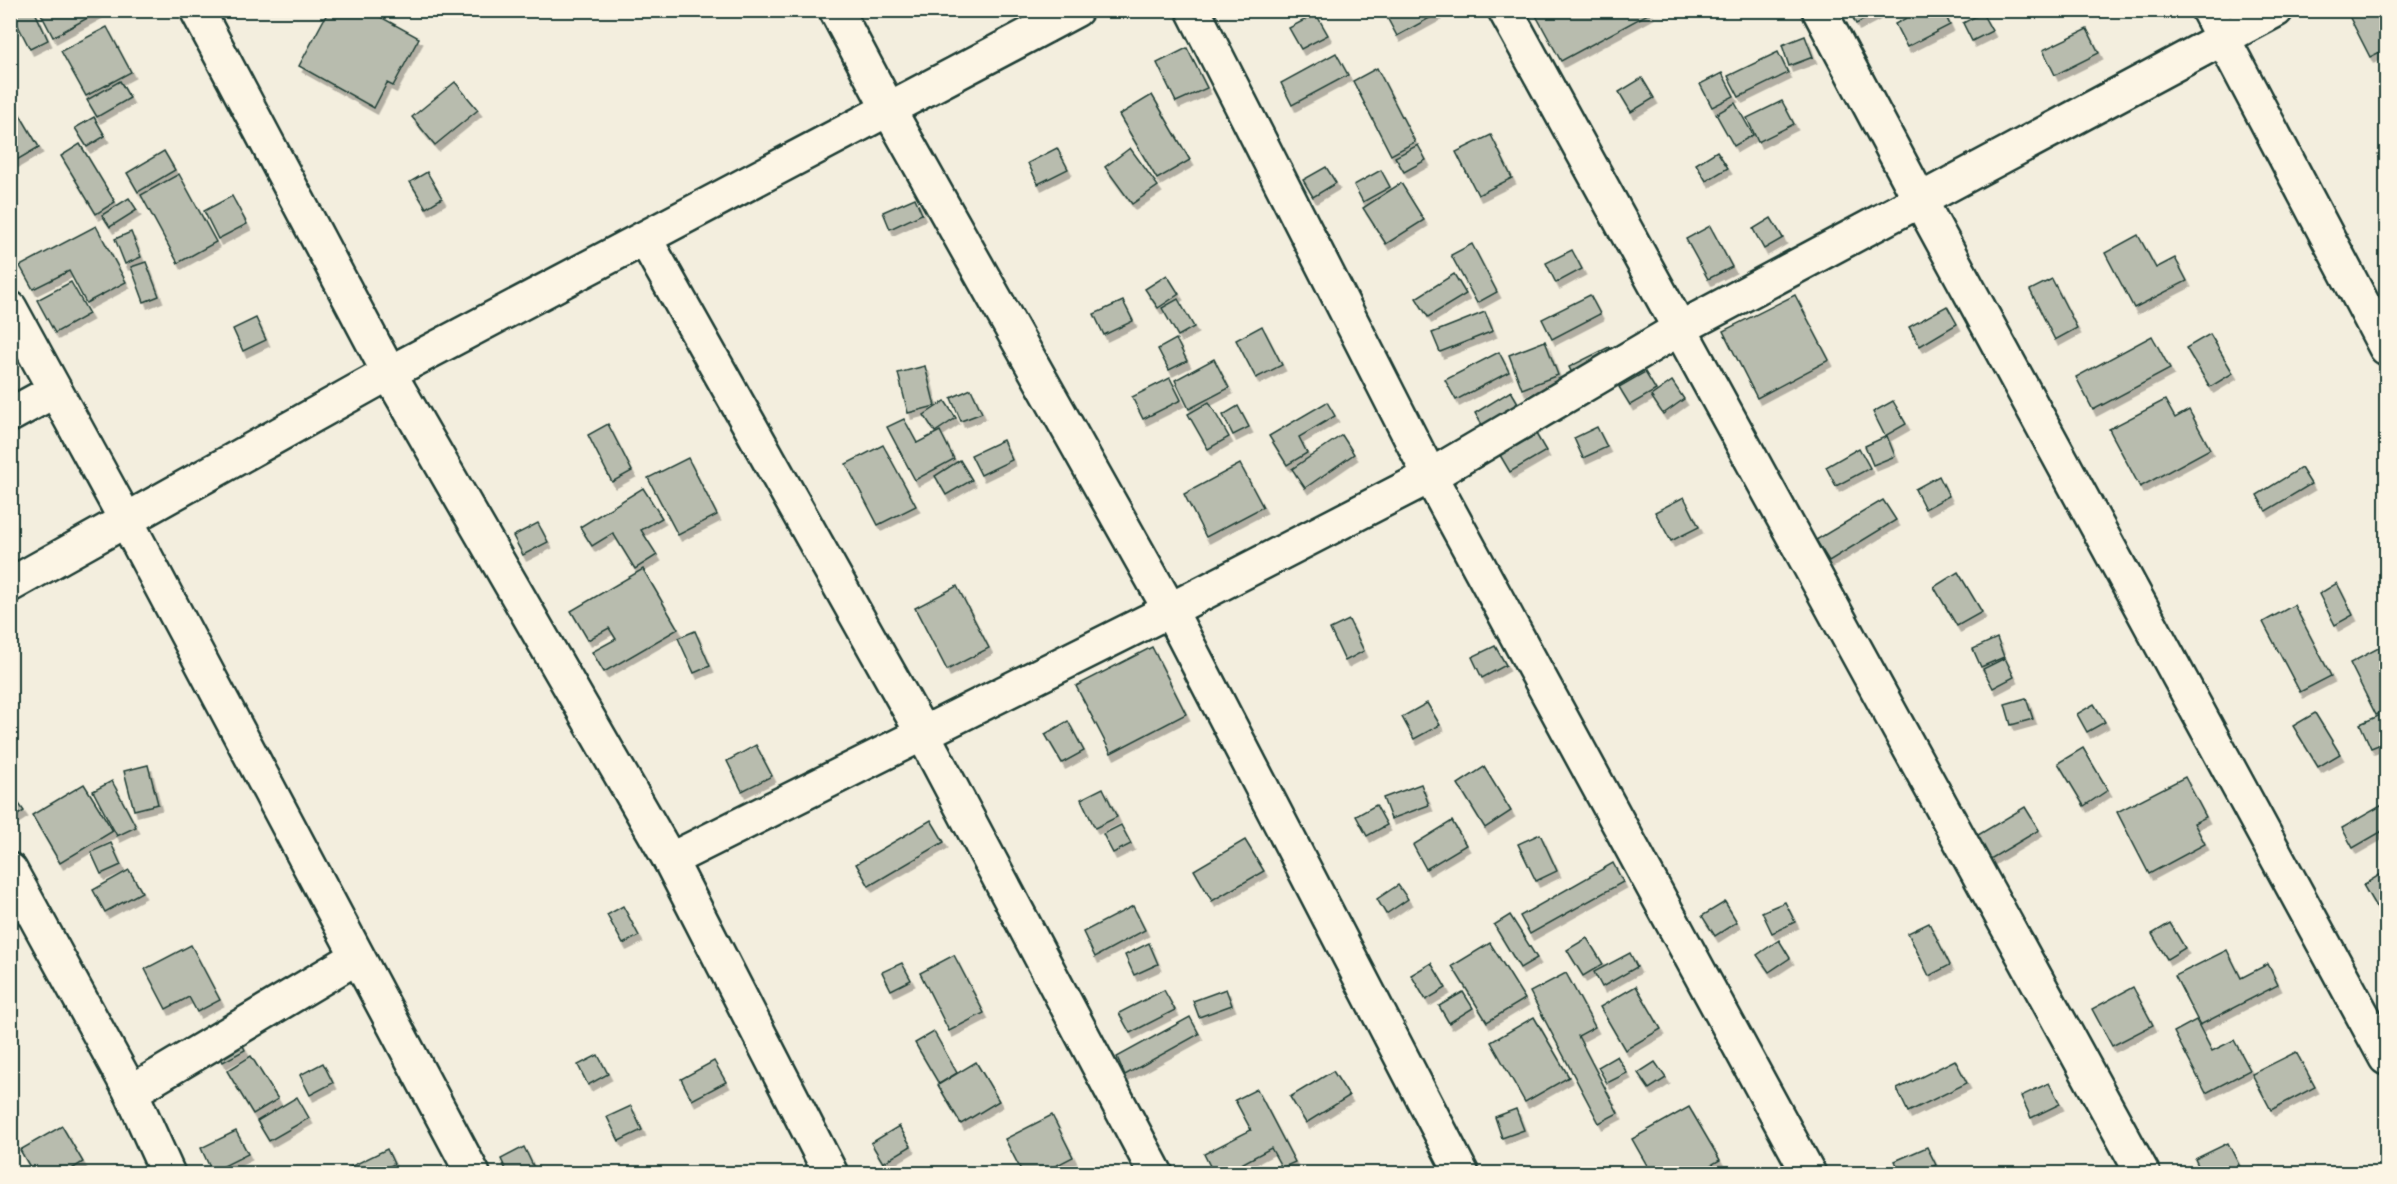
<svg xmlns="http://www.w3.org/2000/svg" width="2397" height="1184" font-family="Sriracha,sans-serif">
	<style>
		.building { fill: #b8bcae; stroke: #1f3d34; stroke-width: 1.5; filter: url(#shadow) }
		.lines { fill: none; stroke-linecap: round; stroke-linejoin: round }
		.minor-casing { stroke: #1f3d34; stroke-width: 38 }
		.minor { stroke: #fcf5e5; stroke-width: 33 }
	</style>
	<defs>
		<filter id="shadow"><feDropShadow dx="3.5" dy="6" stdDeviation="0" flood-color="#0004"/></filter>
	</defs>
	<rect width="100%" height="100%" fill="#f3eede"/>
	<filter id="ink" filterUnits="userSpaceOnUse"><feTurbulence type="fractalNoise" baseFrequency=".0167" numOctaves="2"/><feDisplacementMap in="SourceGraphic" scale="12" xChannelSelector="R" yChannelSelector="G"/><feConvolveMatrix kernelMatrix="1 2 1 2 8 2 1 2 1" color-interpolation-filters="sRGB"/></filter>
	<g filter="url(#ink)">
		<!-- building -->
		<g class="building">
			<polygon points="10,10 34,10 48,40 30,49"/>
			<polygon points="39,10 102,10 53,37"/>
			<polygon points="329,10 368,10 419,38 393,86 387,83 374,108 299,66"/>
			<polygon points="1383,10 1435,10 1437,14 1397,36"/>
			<polygon points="1536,10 1649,10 1650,13 1561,61 1534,12"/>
			<polygon points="1849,10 1879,10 1879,12 1856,24"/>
			<polygon points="1921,10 1943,10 1950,25 1907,47 1895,24"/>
			<polygon points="2346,10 2386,10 2386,49 2370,57"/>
			<polygon points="1982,13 1992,31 1972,41 1963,23"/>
			<polygon points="1316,14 1328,35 1301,49 1289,28"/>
			<polygon points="107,27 131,72 86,96 61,51"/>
			<polygon points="2087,29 2099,53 2055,75 2043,50"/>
			<polygon points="1805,36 1813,57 1789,66 1782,45"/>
			<polygon points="1187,48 1207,88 1176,102 1157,63"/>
			<polygon points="1778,52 1788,73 1739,97 1728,76"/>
			<polygon points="1336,53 1348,75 1292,105 1281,83"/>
			<polygon points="1377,68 1415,142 1391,155 1353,81"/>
			<polygon points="1722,73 1734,96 1712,107 1700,84"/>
			<polygon points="1642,78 1654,98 1631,112 1619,92"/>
			<polygon points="120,81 130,98 97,117 87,100"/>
			<polygon points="455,82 478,110 435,145 412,117"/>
			<polygon points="1152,95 1190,160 1157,179 1119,115"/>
			<polygon points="10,98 39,147 10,164"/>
			<polygon points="1782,101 1794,124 1758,142 1747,118"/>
			<polygon points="1735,103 1753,135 1734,146 1716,114"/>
			<polygon points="94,117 105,136 87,147 75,128"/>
			<polygon points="1491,135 1512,178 1478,195 1456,152"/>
			<polygon points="80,144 115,202 96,214 61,156"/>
			<polygon points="1418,145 1426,160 1404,172 1395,157"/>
			<polygon points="1057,148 1068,169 1038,184 1028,163"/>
			<polygon points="1130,148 1158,186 1132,204 1105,167"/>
			<polygon points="2386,149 2386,168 2378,154"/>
			<polygon points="164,151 175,170 138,192 127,173"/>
			<polygon points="1717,151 1728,168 1706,181 1696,164"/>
			<polygon points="1326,167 1336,183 1313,197 1303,180"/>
			<polygon points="1381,170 1390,187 1363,202 1354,185"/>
			<polygon points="427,172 442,198 426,208 410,182"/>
			<polygon points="179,174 216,242 178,263 141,195"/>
			<polygon points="1401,183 1424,220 1386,244 1363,208"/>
			<polygon points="232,196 247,224 218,239 204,211"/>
			<polygon points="129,198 137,210 110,227 102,215"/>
			<polygon points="915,198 922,214 890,229 883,212"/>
			<polygon points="1771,218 1783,238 1764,249 1753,229"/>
			<polygon points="96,226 126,282 86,303 69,271 33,289 20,266"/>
			<polygon points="1710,226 1732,267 1708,279 1686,239"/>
			<polygon points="131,232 141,257 125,264 115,239"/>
			<polygon points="2138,235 2156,268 2175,258 2187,281 2134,308 2105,253"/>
			<polygon points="1472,244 1497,292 1477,303 1451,255"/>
			<polygon points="1572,250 1582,269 1556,283 1546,263"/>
			<polygon points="146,262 159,296 144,302 131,267"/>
			<polygon points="1454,274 1466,294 1428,317 1416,298"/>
			<polygon points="1167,275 1179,294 1158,308 1145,289"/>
			<polygon points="2052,279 2077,328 2055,340 2030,290"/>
			<polygon points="71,282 89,314 55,333 37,300"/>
			<polygon points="1590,295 1600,314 1552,339 1542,319"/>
			<polygon points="1795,295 1829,360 1757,398 1723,331"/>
			<polygon points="1178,299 1194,327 1178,336 1162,308"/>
			<polygon points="1123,301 1133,321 1104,335 1094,314"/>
			<polygon points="1947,306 1957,324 1920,346 1909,327"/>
			<polygon points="1485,312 1493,331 1440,352 1432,333"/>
			<polygon points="256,318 266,340 243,351 233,329"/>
			<polygon points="1262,326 1282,365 1256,378 1236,340"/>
			<polygon points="2210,334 2233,373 2210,387 2186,348"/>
			<polygon points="2152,336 2170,369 2093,410 2076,377"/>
			<polygon points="1176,339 1187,361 1169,370 1158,349"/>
			<polygon points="1545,341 1558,375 1522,389 1509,355"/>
			<polygon points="1609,347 1619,367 1579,387 1569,367"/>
			<polygon points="1499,352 1509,372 1456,400 1445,380"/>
			<polygon points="1214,359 1229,388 1189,409 1175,380"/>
			<polygon points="925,366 935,406 908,413 898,373"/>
			<polygon points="1645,372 1656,390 1630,405 1619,387"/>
			<polygon points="1170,378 1181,400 1143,419 1132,397"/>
			<polygon points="1672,381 1684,399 1663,414 1651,396"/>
			<polygon points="971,389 982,413 961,421 951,398"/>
			<polygon points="1511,391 1546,451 1510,472 1475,413"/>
			<polygon points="2165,400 2175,418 2189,410 2210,449 2140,487 2109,429"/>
			<polygon points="945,401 956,418 935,432 924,415"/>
			<polygon points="1893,401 1906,424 1885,436 1873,412"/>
			<polygon points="1209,402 1229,437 1208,449 1188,414"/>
			<polygon points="1327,402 1335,416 1299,437 1307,453 1287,465 1269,436"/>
			<polygon points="1238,406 1249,427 1233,435 1223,415"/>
			<polygon points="904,419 917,443 940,431 954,459 915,480 887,427"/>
			<polygon points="608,424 632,471 612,482 588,435"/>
			<polygon points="1597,427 1607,447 1583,458 1574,438"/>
			<polygon points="1342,435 1354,454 1305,488 1292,469"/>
			<polygon points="1887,436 1895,456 1873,465 1865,446"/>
			<polygon points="1003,440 1012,460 981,475 971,455"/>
			<polygon points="883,445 916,506 878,525 846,464"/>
			<polygon points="1859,448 1870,468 1836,486 1826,467"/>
			<polygon points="688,458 717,515 678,535 648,478"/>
			<polygon points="960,460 972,480 946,495 935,476"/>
			<polygon points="1240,464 1263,507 1206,537 1184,494"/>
			<polygon points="2301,468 2311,484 2266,511 2257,495"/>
			<polygon points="1939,476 1949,496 1925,509 1915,489"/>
			<polygon points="643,488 662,518 641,530 657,555 635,569 613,533 592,546 580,527"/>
			<polygon points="1684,497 1699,527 1671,541 1655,512"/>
			<polygon points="1883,500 1896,520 1829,561 1816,540"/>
			<polygon points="538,523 548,542 523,555 513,536"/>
			<polygon points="643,569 678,629 604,672 592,652 616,639 609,628 588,640 571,611"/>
			<polygon points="1958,572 1982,612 1957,626 1934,587"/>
			<polygon points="2337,583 2353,615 2335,625 2319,594"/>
			<polygon points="957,586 989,648 947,670 915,608"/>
			<polygon points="2294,605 2331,676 2300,692 2263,622"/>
			<polygon points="1349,620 1364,651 1345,661 1330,629"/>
			<polygon points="695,631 710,666 694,673 678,638"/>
			<polygon points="1997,638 2004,657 1981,667 1973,649"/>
			<polygon points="2386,644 2386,667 2381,670 2386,681 2386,710 2376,715 2350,663"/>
			<polygon points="1495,646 1506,665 1482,678 1472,657"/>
			<polygon points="1152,647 1186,714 1111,753 1076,686"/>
			<polygon points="2005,658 2014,677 1993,688 1983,669"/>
			<polygon points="2026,698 2033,719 2011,725 2005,704"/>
			<polygon points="1427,703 1440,725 1414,739 1402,717"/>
			<polygon points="2094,704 2105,722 2087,732 2077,714"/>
			<polygon points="2315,713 2340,754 2318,767 2293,726"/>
			<polygon points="2383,714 2386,723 2386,742 2371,748 2360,724"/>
			<polygon points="1068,721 1084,751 1062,763 1045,734"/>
			<polygon points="756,745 772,776 742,791 727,761"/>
			<polygon points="2083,748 2108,790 2084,806 2058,763"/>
			<polygon points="148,765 158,804 134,810 124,771"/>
			<polygon points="1484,767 1511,811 1485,828 1458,784"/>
			<polygon points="2185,777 2206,817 2194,823 2205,844 2149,874 2117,812"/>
			<polygon points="112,781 136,827 117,836 93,791"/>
			<polygon points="84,784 113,831 60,863 32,815"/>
			<polygon points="1421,784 1429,805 1391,819 1383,798"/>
			<polygon points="1103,788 1117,817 1095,828 1081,799"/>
			<polygon points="12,794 24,811 10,820 10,795"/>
			<polygon points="2386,803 2386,829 2353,848 2342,828"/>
			<polygon points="1376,805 1387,825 1367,836 1356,816"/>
			<polygon points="2025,807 2039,830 1987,861 1973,838"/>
			<polygon points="931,820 944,842 869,886 856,864"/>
			<polygon points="1452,821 1466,845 1426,869 1413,845"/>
			<polygon points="1121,825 1131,844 1113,853 1103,834"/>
			<polygon points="1540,834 1557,871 1536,881 1518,844"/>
			<polygon points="1245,840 1264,871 1212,901 1194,870"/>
			<polygon points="111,843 121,865 101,874 91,852"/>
			<polygon points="1613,863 1623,882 1530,934 1520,916"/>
			<polygon points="129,870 142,892 105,912 93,890"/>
			<polygon points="2386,871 2386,901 2376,907 2363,885"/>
			<polygon points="1398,885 1408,899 1386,914 1377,899"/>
			<polygon points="1725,902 1737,922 1715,936 1702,916"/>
			<polygon points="1785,902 1795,922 1772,933 1762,912"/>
			<polygon points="623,906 639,936 623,944 607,915"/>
			<polygon points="1133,906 1145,930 1095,957 1083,932"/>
			<polygon points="1510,915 1537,958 1520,968 1494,925"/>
			<polygon points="1929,923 1950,965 1929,976 1908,933"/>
			<polygon points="2170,923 2185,948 2167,959 2152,934"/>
			<polygon points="1587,938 1603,964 1583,976 1567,950"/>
			<polygon points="1779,940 1790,958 1769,972 1757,955"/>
			<polygon points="1149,943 1158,964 1134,975 1125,955"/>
			<polygon points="1490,943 1525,999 1487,1022 1452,966"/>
			<polygon points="191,945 220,1000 197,1012 189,997 166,1009 145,969"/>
			<polygon points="2227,950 2241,978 2268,964 2278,985 2200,1025 2175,976"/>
			<polygon points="1630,953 1637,967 1602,987 1594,972"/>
			<polygon points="954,955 984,1013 949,1031 920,973"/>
			<polygon points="902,963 911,980 891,990 882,972"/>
			<polygon points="1431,963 1446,988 1426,1000 1411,975"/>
			<polygon points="1566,973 1595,1027 1578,1036 1618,1113 1599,1123 1530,992"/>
			<polygon points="1636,986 1661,1029 1625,1050 1600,1007"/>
			<polygon points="2133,987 2153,1025 2112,1046 2092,1009"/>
			<polygon points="1226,989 1232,1005 1199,1017 1193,1001"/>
			<polygon points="1164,990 1175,1010 1130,1033 1119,1013"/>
			<polygon points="1463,992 1473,1008 1449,1023 1439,1006"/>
			<polygon points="1190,1017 1199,1034 1125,1075 1117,1057"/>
			<polygon points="1534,1017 1569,1077 1525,1102 1491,1042"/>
			<polygon points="2196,1020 2212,1051 2234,1040 2250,1070 2206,1093 2174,1032"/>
			<polygon points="232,1023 245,1050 223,1062 209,1035"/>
			<polygon points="934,1032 957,1073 939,1084 915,1043"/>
			<polygon points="2296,1052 2315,1087 2271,1110 2252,1074"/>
			<polygon points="598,1055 608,1074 588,1085 578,1065"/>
			<polygon points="251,1056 278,1099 253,1114 227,1071"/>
			<polygon points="1617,1056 1627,1073 1607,1083 1598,1067"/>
			<polygon points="1955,1060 1967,1083 1908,1112 1897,1089"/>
			<polygon points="714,1061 726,1082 692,1100 681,1079"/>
			<polygon points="976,1062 999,1101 961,1124 938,1085"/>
			<polygon points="1655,1062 1666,1078 1649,1089 1638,1073"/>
			<polygon points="323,1063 333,1083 310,1095 300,1075"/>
			<polygon points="1333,1071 1349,1096 1306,1123 1290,1097"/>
			<polygon points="2049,1083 2060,1104 2031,1118 2021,1096"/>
			<polygon points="1257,1089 1295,1162 1282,1168 1271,1148 1223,1174 1214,1174 1204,1154 1251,1130 1235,1100"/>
			<polygon points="297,1097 309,1118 269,1141 257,1121"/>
			<polygon points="631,1106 642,1130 619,1141 607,1117"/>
			<polygon points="1689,1107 1720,1160 1711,1165 1715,1174 1652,1174 1632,1139"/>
			<polygon points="1516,1109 1524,1130 1502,1138 1495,1117"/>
			<polygon points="1052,1115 1073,1157 1040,1174 1023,1174 1005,1139"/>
			<polygon points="62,1126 83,1162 64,1174 34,1174 20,1150"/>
			<polygon points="899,1126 911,1146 883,1163 871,1143"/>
			<polygon points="236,1131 248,1154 212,1172 201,1148"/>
			<polygon points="2228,1143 2240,1167 2227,1174 2202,1174 2195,1159"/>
			<polygon points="524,1147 537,1174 508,1174 501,1159"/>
			<polygon points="1927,1147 1936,1165 1919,1174 1901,1174 1895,1161"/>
			<polygon points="387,1149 394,1164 374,1174 354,1174 350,1167"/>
		</g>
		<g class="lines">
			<defs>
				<g id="minor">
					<polyline points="197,10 389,373 670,860 831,1174"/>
					<polyline points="836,10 889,110 1170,610 1462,1174"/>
					<polyline points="1193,10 1430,476 1809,1174"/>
					<polyline points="1505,10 2143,1174"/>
					<polyline points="1819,10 1920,200 2386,1058"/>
					<polyline points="2208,10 2386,348"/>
					<polyline points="645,239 923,734 1156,1174"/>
					<polyline points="10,308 126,520 473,1174"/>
					<polyline points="10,415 54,391"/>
					<polyline points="10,585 389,373 1076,10"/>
					<polyline points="670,860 1170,610 1430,476 1679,329 2276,10"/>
					<polyline points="10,870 131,1092 168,1174"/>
					<polyline points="131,1092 357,957"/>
				</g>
			</defs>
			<!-- minor casing -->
			<use href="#minor" class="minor-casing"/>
			<!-- minor -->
			<use href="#minor" class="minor"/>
		</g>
	</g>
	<!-- margin -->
	<rect width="2397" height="1184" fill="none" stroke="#fcf5e5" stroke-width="36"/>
	<rect x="18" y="18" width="2361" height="1148" fill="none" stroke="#1f3d34" stroke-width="2" filter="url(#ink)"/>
</svg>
